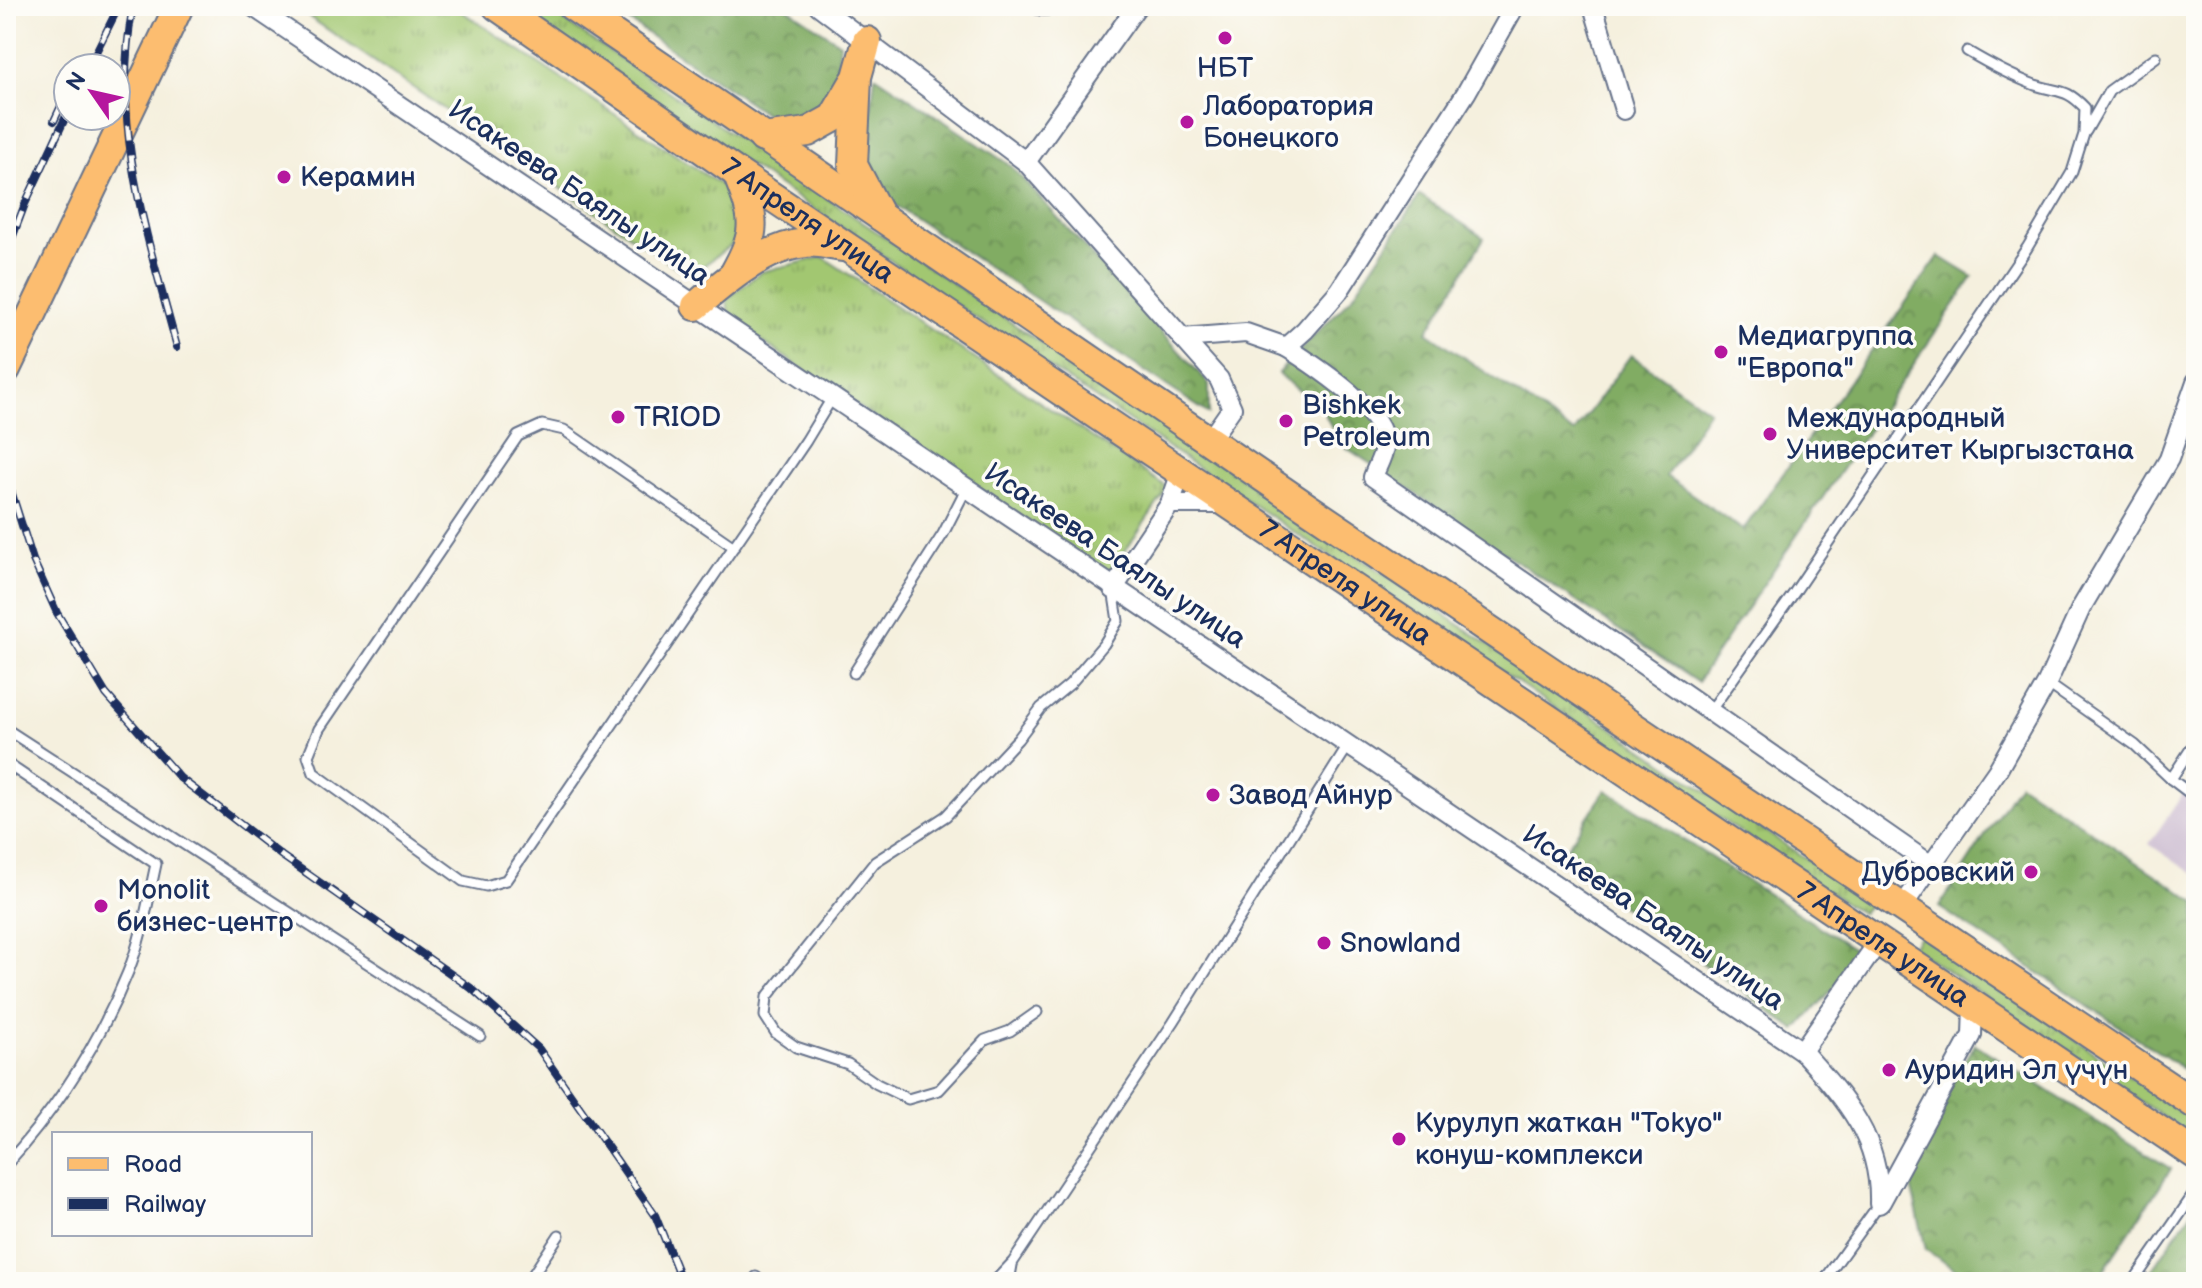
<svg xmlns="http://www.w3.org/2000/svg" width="2202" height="1288" font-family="'Balsamiq Sans',sans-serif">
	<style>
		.industrial { fill: #cdbed2 }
		.grass { fill: url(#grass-tufts); stroke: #5e7b68; stroke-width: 2 }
		.forest { fill: url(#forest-crowns); stroke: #4e6e60; stroke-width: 2 }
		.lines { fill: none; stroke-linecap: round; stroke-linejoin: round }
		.service-casing { stroke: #67738b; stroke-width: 13 }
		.minor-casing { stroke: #67738b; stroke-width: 22 }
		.primary-casing { stroke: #67738b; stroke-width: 32 }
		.service { stroke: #fff; stroke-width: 9 }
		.minor { stroke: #fff; stroke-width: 18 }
		.primary { stroke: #fcbd6f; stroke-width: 28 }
		.rail-casing { stroke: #1b2f5e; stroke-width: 8 }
		.rail { stroke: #fdfcf7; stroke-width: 5; stroke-dasharray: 15; stroke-linecap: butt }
		.poi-dot { fill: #b5179e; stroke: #fdfcf7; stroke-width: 3 }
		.labels { text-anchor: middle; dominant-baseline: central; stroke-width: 7; stroke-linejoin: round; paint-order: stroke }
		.poi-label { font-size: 28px; fill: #1b2f5e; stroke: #fdfcf7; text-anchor: start }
		.street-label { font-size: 28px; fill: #1b2f5e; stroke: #fdfcf7 }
	</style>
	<defs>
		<pattern id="grass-tufts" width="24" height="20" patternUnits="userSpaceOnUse" patternTransform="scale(2)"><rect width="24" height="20" fill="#a2c771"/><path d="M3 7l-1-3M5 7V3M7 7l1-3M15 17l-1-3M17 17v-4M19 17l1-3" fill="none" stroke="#83a260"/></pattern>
		<pattern id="forest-crowns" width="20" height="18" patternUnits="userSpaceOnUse" patternTransform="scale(2)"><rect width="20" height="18" fill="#81ac63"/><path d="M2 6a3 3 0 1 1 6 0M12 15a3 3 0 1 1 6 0" fill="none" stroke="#698c55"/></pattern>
	</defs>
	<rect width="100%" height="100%" fill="#fdfcf7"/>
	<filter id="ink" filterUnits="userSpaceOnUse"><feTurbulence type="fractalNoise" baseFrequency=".0125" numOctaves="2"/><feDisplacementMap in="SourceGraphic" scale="16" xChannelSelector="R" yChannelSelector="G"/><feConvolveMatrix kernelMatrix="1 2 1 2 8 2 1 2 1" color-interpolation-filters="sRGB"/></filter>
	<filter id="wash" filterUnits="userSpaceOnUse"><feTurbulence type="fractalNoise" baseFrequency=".006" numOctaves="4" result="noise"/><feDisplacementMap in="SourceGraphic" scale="32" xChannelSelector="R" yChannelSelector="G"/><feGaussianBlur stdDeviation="1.8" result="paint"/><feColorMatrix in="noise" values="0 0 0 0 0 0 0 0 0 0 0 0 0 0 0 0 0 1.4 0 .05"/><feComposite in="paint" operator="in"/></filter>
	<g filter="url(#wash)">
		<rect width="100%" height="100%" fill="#f5f0de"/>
		<!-- industrial -->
		<polygon class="industrial" points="2196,775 2196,876 2149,844"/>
		<!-- grass -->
		<g class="grass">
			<polygon points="293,6 453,6 725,188 741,213 738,240 699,269 679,269"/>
			<polygon points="512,6 542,6 1870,902 1862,914"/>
			<polygon points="823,257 1168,488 1108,576 729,319 727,299 761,272"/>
			<polygon points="1920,935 2196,1122 2196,1139 1912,947"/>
		</g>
		<!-- forest -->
		<g class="forest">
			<polygon points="607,6 785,6 840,43 834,100 781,124"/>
			<polygon points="875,75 1011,166 1209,384 1209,414 883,197 864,171"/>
			<polygon points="1420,195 1484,238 1427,332 1574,433 1631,355 1709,410 1666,476 1743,530 1939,256 1973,277 1697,682 1341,444 1323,411 1278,373 1352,297"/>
			<polygon points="2019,783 2196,902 2196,1077 1939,907"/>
			<polygon points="1606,790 1863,955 1796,1030 1558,860"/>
			<polygon points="1975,1044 2171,1169 2096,1282 1974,1282 1926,1250 1906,1164"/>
			<polygon points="2196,1205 2196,1282 2144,1282"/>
		</g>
	</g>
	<g filter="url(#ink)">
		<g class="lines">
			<defs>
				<g id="service">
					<path d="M1030,6C1039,11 1048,12 1056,6"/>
					<polyline points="2086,131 2109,91 2156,57"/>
					<polyline points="734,547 564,430 542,425 518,436 319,729 308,756 314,773 463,881 486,886 506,880 806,441 832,398"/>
					<polyline points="854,673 943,534 966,489"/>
					<polyline points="2047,683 2135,745 2171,779 2196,798"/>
					<path d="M1711,710L1794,593L2027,248L2072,172L2084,134L2085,108C2066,88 2060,93 2035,85C2011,76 1989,64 1967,51"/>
					<polyline points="6,729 480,1036"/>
					<path d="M6,763L156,864C148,900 142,938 128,972C99,1044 58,1107 6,1165"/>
					<polyline points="2171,779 2196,741"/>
					<polyline points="1037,1012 1010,1031 985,1040 939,1090 908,1099 877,1084 848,1064 796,1047 776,1033 765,1016 767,997 875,862 946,816 1018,739 1041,708 1070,684 1104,644 1118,621 1113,589"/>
					<polyline points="756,1277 762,1282"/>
					<polyline points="528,1282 559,1235"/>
					<polyline points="994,1282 1013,1262 1173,1023 1348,746"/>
					<polyline points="1009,1282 1012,1265"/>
					<polyline points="1823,1282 1879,1204"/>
					<polyline points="2133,1282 2196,1191"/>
				</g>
				<g id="minor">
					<path d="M252,6L1802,1051C1844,1098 1881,1137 1879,1204"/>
					<polyline points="819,6 1026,162 1219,379 1232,408 1209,441"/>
					<polyline points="1593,6 1624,110"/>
					<polyline points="1026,162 1137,6"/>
					<polyline points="1182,338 1246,333 1286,347 1305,330 1339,291 1466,93 1515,6"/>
					<path d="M1286,347C1312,364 1389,412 1384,447C1383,457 1376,468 1373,477L1931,865"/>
					<polyline points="1170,504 1228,504"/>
					<polyline points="1113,589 1170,504 1181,472"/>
					<polyline points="1902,907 1997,771 2047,683 2081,608 2169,459 2196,382"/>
					<polyline points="1802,1051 1879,941"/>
					<polyline points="1881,1202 1972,1035 1973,1005"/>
				</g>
				<g id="primary">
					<path id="s1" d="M497,6L737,173L2196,1155"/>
					<polyline points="572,6 1308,508 2196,1105"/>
					<polyline points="867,41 857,77 853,165 880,216"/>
					<polyline points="763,138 808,132 833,118 854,82"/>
					<path d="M734,274C759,229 755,220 737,173"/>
					<path d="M696,306C725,281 766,246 806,243C818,241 832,246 844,247"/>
					<polyline points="6,369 179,6"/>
				</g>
			</defs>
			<!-- service casing -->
			<use href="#service" class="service-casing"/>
			<!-- minor casing -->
			<use href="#minor" class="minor-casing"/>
			<!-- primary casing -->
			<use href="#primary" class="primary-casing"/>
			<!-- service -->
			<use href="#service" class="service"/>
			<!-- minor -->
			<use href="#minor" class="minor"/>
			<!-- primary -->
			<use href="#primary" class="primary"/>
			<defs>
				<g id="rail">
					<path d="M133,6C110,127 146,232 177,347"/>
					<polyline points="88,68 119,6"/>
					<polyline points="54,121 68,91"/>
					<polyline points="6,254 25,204 68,112"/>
					<polyline points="6,475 33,560 57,613 106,694 180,778 282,856 471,988 539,1049 655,1215 682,1282"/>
				</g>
			</defs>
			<!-- rail casing -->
			<use href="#rail" class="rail-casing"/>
			<!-- rail -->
			<use href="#rail" class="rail"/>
		</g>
	</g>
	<!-- markers -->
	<g class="poi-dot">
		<circle cx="1225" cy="38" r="8"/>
		<circle cx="1187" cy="122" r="8"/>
		<circle cx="284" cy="177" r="8"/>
		<circle cx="1721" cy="352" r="8"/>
		<circle cx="618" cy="417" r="8"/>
		<circle cx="1286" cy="421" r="8"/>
		<circle cx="1770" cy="434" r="8"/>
		<circle cx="1213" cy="795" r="8"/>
		<circle cx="2031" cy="872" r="8"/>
		<circle cx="101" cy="906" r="8"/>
		<circle cx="1324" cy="943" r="8"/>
		<circle cx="1889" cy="1070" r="8"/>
		<circle cx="1399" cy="1139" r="8"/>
	</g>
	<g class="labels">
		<!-- poi labels -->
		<g class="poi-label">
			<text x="1225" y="68" text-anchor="middle">НБТ</text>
			<text x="1203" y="106">Лаборатория<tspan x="1203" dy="32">Бонецкого</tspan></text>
			<text x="300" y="177">Керамин</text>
			<text x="1737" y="336">Медиагруппа<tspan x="1737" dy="32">"Европа"</tspan></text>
			<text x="1302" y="405">Bishkek<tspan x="1302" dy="32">Petroleum</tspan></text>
			<text x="634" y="417">TRIOD</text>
			<text x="1786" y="418">Международный<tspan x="1786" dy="32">Университет Кыргызстана</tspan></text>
			<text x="1229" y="795">Завод Айнур</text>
			<text x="2015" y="872" text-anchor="end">Дубровский</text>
			<text x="117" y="890">Monolit<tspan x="117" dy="32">бизнес-центр</tspan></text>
			<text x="1340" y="943">Snowland</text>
			<text x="1905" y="1070">Ауридин Эл үчүн</text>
			<text x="1415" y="1123">Курулуп жаткан "Tokyo"<tspan x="1415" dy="32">конуш-комплекси</tspan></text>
		</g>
		<!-- street labels -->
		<g class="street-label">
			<text transform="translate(579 193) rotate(34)">Исакеева Баялы улица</text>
			<text stroke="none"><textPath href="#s1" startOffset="378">7 Апреля улица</textPath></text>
			<text transform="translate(1115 556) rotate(34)">Исакеева Баялы улица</text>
			<text stroke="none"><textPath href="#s1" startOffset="1026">7 Апреля улица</textPath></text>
			<text transform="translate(1653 918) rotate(34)">Исакеева Баялы улица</text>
			<text stroke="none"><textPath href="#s1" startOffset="1674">7 Апреля улица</textPath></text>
		</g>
	</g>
	<!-- margin -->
	<rect width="2202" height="1288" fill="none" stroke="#fdfcf7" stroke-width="32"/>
	<!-- legend -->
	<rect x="52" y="1132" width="260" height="104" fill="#fdfcf7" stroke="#a3aaba" stroke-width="2"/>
	<rect x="68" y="1158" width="40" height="12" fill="#fcbd6f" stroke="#a3aaba" stroke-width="2"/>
	<text x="124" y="1172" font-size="24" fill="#1b2f5e">Road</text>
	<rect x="68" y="1198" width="40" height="12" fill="#1b2f5e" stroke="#a3aaba" stroke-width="2"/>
	<text x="124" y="1212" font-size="24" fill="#1b2f5e">Railway</text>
	<!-- north arrow -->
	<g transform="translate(92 92) rotate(304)"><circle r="38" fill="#fdfcf7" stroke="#a3aaba" stroke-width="2"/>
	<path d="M0-6L14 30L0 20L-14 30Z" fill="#b5179e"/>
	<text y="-12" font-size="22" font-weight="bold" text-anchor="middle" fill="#1b2f5e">N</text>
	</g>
</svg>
